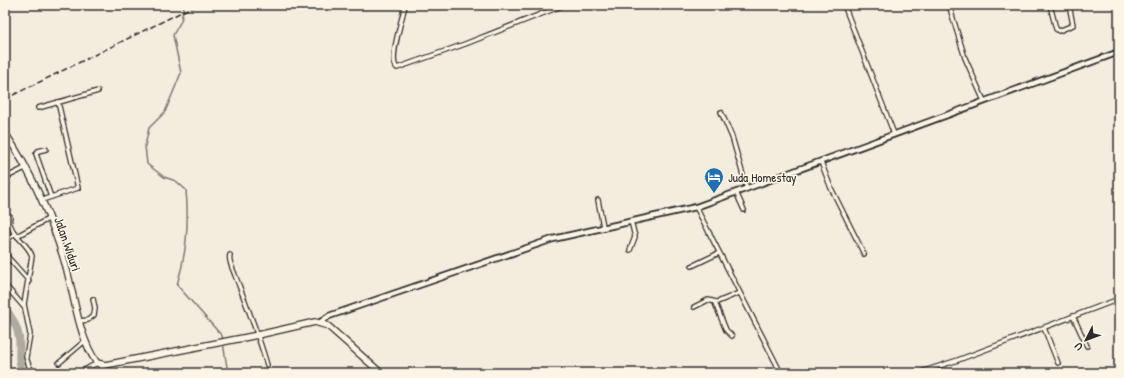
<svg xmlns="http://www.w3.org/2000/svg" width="1124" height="378" font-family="'Patrick Hand',sans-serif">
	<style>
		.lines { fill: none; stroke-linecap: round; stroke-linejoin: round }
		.stream { stroke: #7a7771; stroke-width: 1.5 }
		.river { stroke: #afaaa0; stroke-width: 8 }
		.minor-casing { stroke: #2b2b2b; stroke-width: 6 }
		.tertiary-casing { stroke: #2b2b2b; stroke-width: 8 }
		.primary-casing { stroke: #2b2b2b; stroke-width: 8 }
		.minor { stroke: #fcf5e5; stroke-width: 3.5 }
		.tertiary { stroke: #fcf5e5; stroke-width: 4.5 }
		.primary { stroke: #fcf5e5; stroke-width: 5.5 }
		.rail { stroke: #2b2b2b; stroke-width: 1.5; stroke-dasharray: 6 3; stroke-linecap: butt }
		.labels { text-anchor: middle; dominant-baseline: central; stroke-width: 3.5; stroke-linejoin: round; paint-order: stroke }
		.poi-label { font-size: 13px; fill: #2b2b2b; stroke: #fcf5e5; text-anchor: start }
		.street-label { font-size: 13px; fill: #2b2b2b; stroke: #fcf5e5 }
	</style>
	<rect width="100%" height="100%" fill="#f4edde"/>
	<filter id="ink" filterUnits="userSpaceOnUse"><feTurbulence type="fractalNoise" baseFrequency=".025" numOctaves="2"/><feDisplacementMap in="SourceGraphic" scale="8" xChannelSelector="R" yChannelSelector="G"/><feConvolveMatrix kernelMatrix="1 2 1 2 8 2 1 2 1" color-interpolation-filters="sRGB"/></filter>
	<g filter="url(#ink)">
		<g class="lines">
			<!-- stream -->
			<g class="stream">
				<path d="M184,5L181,21L173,35L181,73L165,112L149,128L145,146L147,164L164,177L176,181L186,190C189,223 187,253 177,285L222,336L223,339"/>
				<polyline points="223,343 228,373"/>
			</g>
			<!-- river -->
			<path class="river" d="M5,309C12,316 17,327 19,337C21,350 16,361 24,373"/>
			<defs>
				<g id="minor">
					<path d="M405,5C403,17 388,60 397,68L465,44L564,5"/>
					<polyline points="844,5 894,134"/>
					<polyline points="949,5 965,58 984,101"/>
					<polyline points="1050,5 1056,29 1059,31 1073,25 1069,5"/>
					<polyline points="38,108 98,91"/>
					<polyline points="721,112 732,137 747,189"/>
					<polyline points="46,149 38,151 36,154 51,197"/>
					<polyline points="821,162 831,188 864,254"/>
					<polyline points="5,178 25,168"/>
					<polyline points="736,192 744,210"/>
					<polyline points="42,200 78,188 58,102"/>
					<polyline points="598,200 603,226"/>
					<polyline points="696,207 781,373"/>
					<path d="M10,216C6,233 28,242 32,256L24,304L30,334L26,357L29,366L34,373"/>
					<polyline points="17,236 48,219"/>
					<polyline points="5,242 15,233"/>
					<polyline points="630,250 635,237 631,221"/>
					<polyline points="5,254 29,281"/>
					<path d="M230,255C228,261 233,269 235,275C247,306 258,333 267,365"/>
					<polyline points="692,266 719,253"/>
					<polyline points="5,285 24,307"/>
					<polyline points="694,307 708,300 716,302"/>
					<polyline points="1073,316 1087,346"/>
					<polyline points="80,321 88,320 94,315 95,308 93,299"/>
					<polyline points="1044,328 1058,363"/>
					<polyline points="732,336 726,330 715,303 739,293"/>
					<polyline points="59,363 86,340"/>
					<polyline points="79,373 97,363"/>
					<polyline points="918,373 958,360 1119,299"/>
				</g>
				<g id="tertiary">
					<polyline points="319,323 329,316 553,239 696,207 1119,52"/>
					<polyline points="101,364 104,373"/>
				</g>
				<path id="primary" d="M5,133C31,171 54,223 66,267C75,298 78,336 97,363L105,365L258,335L315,322L328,326L381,373"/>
			</defs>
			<!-- minor casing -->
			<use href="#minor" class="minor-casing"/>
			<!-- tertiary casing -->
			<use href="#tertiary" class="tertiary-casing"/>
			<!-- primary casing -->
			<use href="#primary" class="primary-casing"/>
			<!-- minor -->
			<use href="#minor" class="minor"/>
			<!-- tertiary -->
			<use href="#tertiary" class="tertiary"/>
			<!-- primary -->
			<use href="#primary" class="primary"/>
			<!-- rail -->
			<polyline class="rail" points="5,99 196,5"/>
		</g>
	</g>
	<!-- icons -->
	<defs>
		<symbol id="hotel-pin" viewBox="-11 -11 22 30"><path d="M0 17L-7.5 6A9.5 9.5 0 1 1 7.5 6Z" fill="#1f6fb2" stroke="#fcf5e5"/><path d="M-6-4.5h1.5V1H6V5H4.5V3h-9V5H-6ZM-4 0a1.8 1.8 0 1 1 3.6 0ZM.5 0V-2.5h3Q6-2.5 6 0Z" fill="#fff"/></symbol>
	</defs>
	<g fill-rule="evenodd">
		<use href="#hotel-pin" x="703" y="166" width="22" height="30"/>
	</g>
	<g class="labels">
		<!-- poi labels -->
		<g class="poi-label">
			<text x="728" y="177">Juda Homestay</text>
		</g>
		<!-- street labels -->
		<g class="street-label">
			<text transform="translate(68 244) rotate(71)">Jalan Widuri</text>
		</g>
	</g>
	<!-- margin -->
	<rect width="1124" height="378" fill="none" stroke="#fcf5e5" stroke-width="20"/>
	<rect x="10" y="10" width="1104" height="358" fill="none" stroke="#2b2b2b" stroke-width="1.5" filter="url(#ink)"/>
	<!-- north arrow -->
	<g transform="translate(1086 340) rotate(228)" stroke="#fcf5e5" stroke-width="3" paint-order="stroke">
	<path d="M0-3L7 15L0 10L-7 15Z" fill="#2b2b2b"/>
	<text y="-6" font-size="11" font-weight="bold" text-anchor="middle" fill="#2b2b2b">U</text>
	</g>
</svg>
